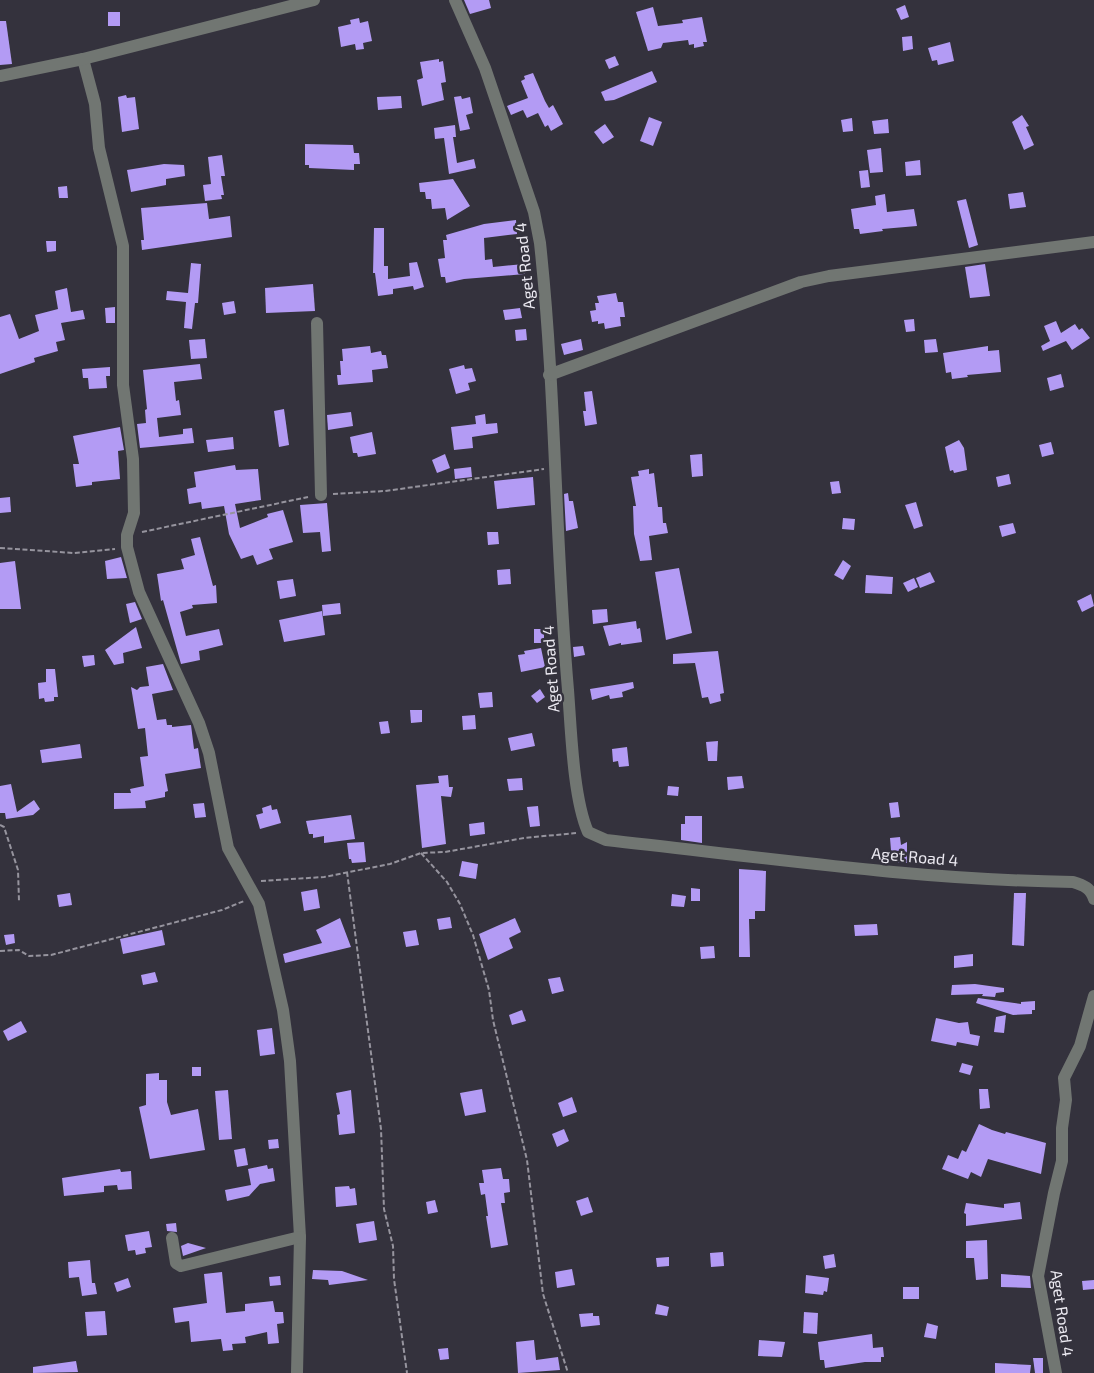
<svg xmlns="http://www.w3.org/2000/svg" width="1094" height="1373" font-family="'Exo 2',sans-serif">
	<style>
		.building { fill: #b39bf4 }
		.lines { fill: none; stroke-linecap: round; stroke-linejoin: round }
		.path { stroke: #96949e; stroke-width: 2; stroke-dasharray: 5 2.5; stroke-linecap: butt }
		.minor { stroke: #717672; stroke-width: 12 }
		.labels { text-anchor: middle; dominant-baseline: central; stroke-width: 5; stroke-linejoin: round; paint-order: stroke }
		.street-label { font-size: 16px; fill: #ebe9f1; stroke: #34323d }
	</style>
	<rect width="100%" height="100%" fill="#34323d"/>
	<!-- building -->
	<g class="building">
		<polygon points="464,0 489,0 491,8 470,14"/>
		<polygon points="905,5 909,17 901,20 896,9"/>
		<polygon points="653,7 658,26 683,23 682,20 702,17 707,42 703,42 704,46 694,48 694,44 689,45 688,40 663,43 661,48 648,51 636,12"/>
		<rect x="108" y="12" width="12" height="14"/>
		<polygon points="359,18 360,23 368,21 372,41 363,43 364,49 356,50 355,44 341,47 338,27 351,24 350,20"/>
		<polygon points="0,21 6,21 12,64 0,65"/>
		<polygon points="912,36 913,49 903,51 902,37"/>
		<polygon points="950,42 954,61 938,65 937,60 932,61 928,48"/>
		<polygon points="615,56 619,65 609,69 605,60"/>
		<polygon points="439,59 439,62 443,61 446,82 441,83 444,100 422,106 417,80 423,78 420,62"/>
		<polygon points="652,71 657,82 614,100 605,101 601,92"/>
		<polygon points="533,73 545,101 549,108 553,105 563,124 551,131 548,125 545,127 538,113 527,118 523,110 511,115 507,106 528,98 521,81 525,79 524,76"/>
		<polygon points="126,95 127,98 135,97 139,129 122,132 118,97"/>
		<polygon points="401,96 402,108 378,110 377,97"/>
		<polygon points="461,96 462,99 470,97 473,113 466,115 470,129 460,131 454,97"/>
		<polygon points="1022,115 1029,126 1026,127 1034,145 1024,150 1012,122"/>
		<polygon points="649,117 662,122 653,146 640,141"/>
		<polygon points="852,118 853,131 843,132 841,120"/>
		<polygon points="888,119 889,133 874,134 872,121"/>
		<polygon points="605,124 614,137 603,144 594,132"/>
		<polygon points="455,125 456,137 453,137 457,163 474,159 476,168 449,174 444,138 435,139 434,128"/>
		<polygon points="305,144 353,145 354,153 359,153 360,164 354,164 354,170 309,168 309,165 305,165"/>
		<polygon points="881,148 883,172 870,173 867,150"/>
		<polygon points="222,155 225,176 221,176 224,195 221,195 222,199 205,201 203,185 211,184 208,157"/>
		<polygon points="920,160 921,175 906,176 905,162"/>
		<polygon points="164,164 184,165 185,176 166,179 166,185 131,192 127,170"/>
		<polygon points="868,170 870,187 861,188 859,171"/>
		<polygon points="453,179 470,206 447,220 445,208 432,209 431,199 426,199 425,192 420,192 419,183"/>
		<polygon points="67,186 68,198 59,198 58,187"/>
		<polygon points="1023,192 1026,207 1010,209 1008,194"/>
		<polygon points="885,194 887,212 914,209 917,226 882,229 883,231 860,234 859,229 854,229 851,209 876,205 875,196"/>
		<polygon points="966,199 978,245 969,248 957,201"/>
		<polygon points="207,203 209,219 230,216 232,237 142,250 141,240 144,240 141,208"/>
		<polygon points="516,220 517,234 484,238 485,260 492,259 493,267 524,264 525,274 464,279 446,283 445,277 441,277 438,259 445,258 443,240 447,240 446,235 484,224"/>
		<polygon points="374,228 384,228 384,266 388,266 388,279 410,276 409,263 417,262 424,287 414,290 413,286 393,289 393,294 378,296 375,273 373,273"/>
		<polygon points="46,241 56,241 56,251 47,252"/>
		<polygon points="191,263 201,264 198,303 195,303 192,329 184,328 186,302 166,300 167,291 188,293"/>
		<polygon points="985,264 990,296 970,298 965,267"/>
		<polygon points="313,284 315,311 266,313 265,288"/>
		<polygon points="67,288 71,312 83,310 85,319 61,323 65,340 56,342 58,351 34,358 35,362 0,374 0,317 10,314 19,339 39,331 35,315 58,309 55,291"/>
		<polygon points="616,293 618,302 623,302 625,317 620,317 621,326 605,329 604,323 598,324 598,321 592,322 590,311 596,310 595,303 599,303 597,296"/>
		<polygon points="234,301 236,313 224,315 222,303"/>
		<polygon points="115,307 115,323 106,323 105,308"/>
		<polygon points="520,308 522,318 505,320 503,310"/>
		<polygon points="914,319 915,331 906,332 904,320"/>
		<polygon points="1056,321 1061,333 1075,324 1079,330 1082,328 1090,338 1072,350 1066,341 1043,351 1041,346 1050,341 1044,326"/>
		<polygon points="526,329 527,340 516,341 515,330"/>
		<polygon points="205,339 207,358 191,359 189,340"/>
		<polygon points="581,339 583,350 564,355 561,344"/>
		<polygon points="936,339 938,352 925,353 924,340"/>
		<polygon points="370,346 371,353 381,351 382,355 386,355 388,368 372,370 373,382 338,385 337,375 341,375 340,361 343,361 342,349"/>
		<polygon points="988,346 988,351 999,350 1001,372 967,375 968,377 952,379 951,372 946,373 943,353"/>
		<polygon points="200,364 202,379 174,382 176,401 179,400 181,415 157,418 159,437 183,434 183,429 192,428 194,443 140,448 137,424 146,423 145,410 147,409 143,370"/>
		<polygon points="464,365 465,369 472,368 476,381 468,383 470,390 456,394 449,369"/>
		<polygon points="110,367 110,376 106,376 107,388 89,389 88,378 83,378 82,369"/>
		<polygon points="1061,374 1064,387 1050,391 1047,378"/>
		<polygon points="592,391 597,424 585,426 583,411 586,411 584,392"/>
		<polygon points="284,409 289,445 279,447 274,411"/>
		<polygon points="351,412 353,426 328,430 327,415"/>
		<polygon points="485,414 486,424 497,423 498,433 472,437 473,448 454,450 451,427 476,424 475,416"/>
		<polygon points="120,427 124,450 118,451 120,479 92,482 92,485 76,487 73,464 79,464 73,436"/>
		<polygon points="372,432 376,454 358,457 357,453 353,453 350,437"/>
		<polygon points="233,437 234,449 208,452 206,440"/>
		<polygon points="959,440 964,448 967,470 954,473 953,470 950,471 945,447"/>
		<polygon points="1051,442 1054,454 1042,457 1039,445"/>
		<polygon points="445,454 450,468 437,473 432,460"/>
		<polygon points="702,454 703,476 692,477 690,455"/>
		<polygon points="235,465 236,470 258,469 261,500 235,504 240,528 268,517 267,514 283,510 293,542 269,549 273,559 257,565 253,555 241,559 229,534 224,506 202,509 201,502 189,504 187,489 196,487 194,472"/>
		<polygon points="471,467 472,477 455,479 454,469"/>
		<polygon points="649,469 649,474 654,473 658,507 662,507 663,523 666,523 668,533 649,536 652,560 640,561 634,534 633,506 636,506 631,477 639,476 638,471"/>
		<polygon points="1009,474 1011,484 998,487 996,477"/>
		<polygon points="533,477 535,505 497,509 494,481"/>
		<polygon points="839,481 841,493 832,494 830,482"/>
		<polygon points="568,493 569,501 573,501 578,528 566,531 564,494"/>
		<polygon points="10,497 11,512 0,513 0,498"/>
		<polygon points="916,502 923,526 914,529 905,505"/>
		<polygon points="327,503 331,551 322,552 320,532 303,533 300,505"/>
		<polygon points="843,518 855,519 854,530 842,529"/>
		<polygon points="1013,523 1016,533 1002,537 999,526"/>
		<polygon points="487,532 498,532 499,544 488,545"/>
		<polygon points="200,537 213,586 216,585 217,603 192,605 193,608 180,612 186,636 219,629 223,645 199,651 200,660 181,664 163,600 161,601 157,574 184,569 181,559 195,555 191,539"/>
		<polygon points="121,557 127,578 107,579 105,561"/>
		<polygon points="843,560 851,566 843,580 834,575"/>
		<polygon points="15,561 21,609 0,609 0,563"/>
		<polygon points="679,568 692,633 666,640 655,572"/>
		<polygon points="510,569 511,584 498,585 497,570"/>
		<polygon points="930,572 935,582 920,588 916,578"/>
		<polygon points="866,575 893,577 892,594 865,593"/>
		<polygon points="914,578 918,587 908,592 903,583"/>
		<polygon points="293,579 296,596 280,599 277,581"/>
		<polygon points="1091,594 1094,606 1082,612 1077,601"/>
		<polygon points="135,602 142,619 130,623 126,604"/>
		<polygon points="340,603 341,614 323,616 322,605"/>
		<polygon points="607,609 608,622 593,624 592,610"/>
		<polygon points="322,611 325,635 284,642 279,620"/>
		<polygon points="636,621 637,629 640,628 642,642 621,645 621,643 609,646 603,626"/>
		<polygon points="136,627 142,648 123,653 124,663 114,665 105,650"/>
		<rect x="534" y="629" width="10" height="14"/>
		<polygon points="583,646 585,655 574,657 573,647"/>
		<polygon points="541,648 545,667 521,672 518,655 525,654 524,651"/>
		<polygon points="718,651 724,693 720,694 721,701 710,704 708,697 702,698 695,663 673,664 673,654"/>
		<polygon points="94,655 95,665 84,667 82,656"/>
		<polygon points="163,664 173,690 152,694 157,720 166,719 167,725 172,725 172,727 191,725 194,749 198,748 201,768 165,774 168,791 165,792 165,797 145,801 146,808 114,809 114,793 131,793 130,789 144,786 140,757 148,756 145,728 138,729 131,687 137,690 140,687 149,686 146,667"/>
		<polygon points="46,669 55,669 58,697 54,697 54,701 45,702 44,698 39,699 38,683 46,682"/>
		<polygon points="633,682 634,688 622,692 623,697 610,699 609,695 592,700 590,689"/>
		<polygon points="540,689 545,697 537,703 531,696"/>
		<polygon points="492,692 493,707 480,708 478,693"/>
		<polygon points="410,710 422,710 422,722 411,723"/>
		<polygon points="475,715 476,729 463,730 462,716"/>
		<polygon points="388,721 390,733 381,734 379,722"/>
		<polygon points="532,733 535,746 511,751 508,738"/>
		<polygon points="718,741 717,761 708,761 706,742"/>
		<polygon points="80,744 82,758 42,763 40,750"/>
		<polygon points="627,747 629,766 619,767 618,761 613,762 612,749"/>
		<polygon points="448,775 449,787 453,787 451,797 441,796 446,844 422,848 416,785 439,783 438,776"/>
		<polygon points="742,776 744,788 728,790 727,777"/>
		<polygon points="522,778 523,790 509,791 507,779"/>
		<polygon points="11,784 17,812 34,800 40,809 33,815 6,819 5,813 0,813 0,786"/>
		<polygon points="668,786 679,787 678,796 667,795"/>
		<polygon points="898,802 900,817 891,818 889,803"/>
		<polygon points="204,803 206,817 195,818 193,804"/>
		<polygon points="271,805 272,810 277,809 281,823 260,829 256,815 263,813 262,808"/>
		<polygon points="538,806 540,826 530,827 527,807"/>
		<polygon points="351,815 355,839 324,843 324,836 313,838 313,834 309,834 306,821"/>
		<polygon points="685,816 702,816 702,843 681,840 681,824 685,824"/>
		<polygon points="484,822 485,834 470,836 469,824"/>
		<polygon points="900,837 901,845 907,842 907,863 892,863 890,838"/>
		<polygon points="364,842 366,862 352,863 351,859 349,859 347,843"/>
		<polygon points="462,861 478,864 476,879 459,876"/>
		<polygon points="739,869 766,871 765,911 755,911 755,919 749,919 750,957 739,957"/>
		<polygon points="691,888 700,889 700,901 691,901"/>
		<polygon points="317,889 320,908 304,911 301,892"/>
		<polygon points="70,893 72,905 59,907 57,895"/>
		<polygon points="1014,893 1026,893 1024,946 1012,945"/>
		<polygon points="672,894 686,896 684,907 671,906"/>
		<polygon points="450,917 452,928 439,930 437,919"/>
		<polygon points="340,918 351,947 285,963 283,954 322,943 316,930"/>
		<polygon points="515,918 521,932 509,938 513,948 488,960 479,934"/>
		<polygon points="877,924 878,935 855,936 854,925"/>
		<polygon points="162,930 165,945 123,954 120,939"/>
		<polygon points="416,930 419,945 406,947 403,932"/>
		<polygon points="14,934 15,943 6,945 4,935"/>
		<polygon points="714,946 715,958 701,959 700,947"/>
		<polygon points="973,954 973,966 954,968 954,956"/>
		<polygon points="155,972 158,982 143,985 141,975"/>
		<polygon points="560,977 564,991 552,994 548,979"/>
		<polygon points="975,984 1004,988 1004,992 996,993 995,997 982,996 983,994 951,995 952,985"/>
		<polygon points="978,998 1021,1004 1021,1002 1035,1001 1035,1010 1032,1010 1032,1014 1013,1015 976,1003"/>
		<polygon points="522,1010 526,1021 512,1025 509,1015"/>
		<polygon points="1006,1015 1004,1033 994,1032 996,1017"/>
		<polygon points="936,1018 959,1023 968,1022 970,1034 980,1036 978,1046 957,1042 956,1046 931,1041"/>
		<polygon points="21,1021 27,1032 8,1041 3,1031"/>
		<polygon points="272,1028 275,1054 260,1056 257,1030"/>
		<polygon points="962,1063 973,1066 970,1075 959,1072"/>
		<rect x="192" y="1067" width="9" height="9"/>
		<polygon points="159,1073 159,1080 167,1080 167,1102 171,1115 198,1109 205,1150 150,1159 139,1107 146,1105 146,1074"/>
		<polygon points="482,1089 486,1112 465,1116 460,1093"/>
		<polygon points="979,1089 988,1089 990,1108 980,1109"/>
		<polygon points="228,1090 232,1139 219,1140 215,1091"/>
		<polygon points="351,1090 355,1133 339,1135 337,1115 340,1114 336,1093"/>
		<polygon points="572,1097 577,1112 563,1117 558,1103"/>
		<polygon points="979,1124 992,1130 1005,1134 1006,1132 1046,1143 1041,1174 988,1159 981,1177 971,1172 968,1179 942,1169 948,1155 958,1159 962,1150 966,1152"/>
		<polygon points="564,1129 569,1141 557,1147 552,1134"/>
		<polygon points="278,1139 279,1148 269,1149 268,1140"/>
		<polygon points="245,1148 248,1165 237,1167 234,1150"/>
		<polygon points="267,1165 268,1169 273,1168 275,1181 260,1184 249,1196 227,1201 225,1190 251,1185 248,1169"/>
		<polygon points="501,1168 503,1179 509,1179 510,1192 504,1193 505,1203 501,1203 508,1245 491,1248 486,1216 488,1216 485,1194 481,1195 479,1183 484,1183 482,1170"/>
		<polygon points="120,1169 121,1172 131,1171 132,1189 118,1190 117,1185 104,1186 104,1192 64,1196 62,1178"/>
		<polygon points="349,1186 350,1189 355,1188 357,1205 336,1207 335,1187"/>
		<polygon points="588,1197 593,1212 581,1216 576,1201"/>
		<polygon points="435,1200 438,1212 428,1214 426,1202"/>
		<polygon points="1020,1202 1022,1219 966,1226 966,1214 964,1213 966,1203 1004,1208 1004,1204"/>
		<polygon points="374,1221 377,1240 359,1243 356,1224"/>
		<polygon points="176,1223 177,1232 167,1231 166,1224"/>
		<polygon points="149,1231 152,1247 145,1248 146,1253 136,1255 135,1250 128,1251 125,1235"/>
		<polygon points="987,1240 988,1279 976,1280 974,1258 966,1258 966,1241"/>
		<polygon points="188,1243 206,1248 183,1256 181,1246"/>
		<polygon points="723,1252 724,1266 711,1267 710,1253"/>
		<polygon points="834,1254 836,1267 825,1269 823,1256"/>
		<polygon points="669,1257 669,1266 657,1267 656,1258"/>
		<polygon points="90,1260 92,1283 95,1283 97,1294 82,1296 79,1277 69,1278 68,1262"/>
		<polygon points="572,1269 575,1285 557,1288 555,1272"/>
		<polygon points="313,1270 342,1271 368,1280 329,1285 328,1280 312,1279"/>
		<polygon points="222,1272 226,1313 245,1311 245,1304 273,1301 275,1312 283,1312 284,1323 277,1324 279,1343 268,1344 267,1332 245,1337 246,1343 232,1344 233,1350 223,1351 221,1339 191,1342 189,1321 175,1323 173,1308 207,1303 204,1274"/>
		<polygon points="1001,1274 1030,1276 1031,1288 1001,1287"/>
		<polygon points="806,1275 829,1278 827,1292 824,1291 823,1295 805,1293"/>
		<polygon points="280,1276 281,1285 270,1286 269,1277"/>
		<polygon points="128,1278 131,1287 117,1292 114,1283"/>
		<polygon points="1094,1280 1094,1289 1083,1290 1082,1281"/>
		<rect x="903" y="1287" width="16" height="12"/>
		<polygon points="657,1304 669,1307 667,1316 655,1314"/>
		<polygon points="105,1311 107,1335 87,1336 85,1312"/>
		<polygon points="804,1312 818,1313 817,1334 803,1333"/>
		<polygon points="593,1313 593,1316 599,1316 600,1325 581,1327 579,1314"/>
		<polygon points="927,1323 938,1326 936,1339 924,1337"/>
		<polygon points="872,1334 873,1348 883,1347 884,1357 881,1357 881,1362 865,1362 825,1368 824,1360 820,1360 818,1342"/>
		<polygon points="534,1340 536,1360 558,1357 560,1370 518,1373 516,1342"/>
		<polygon points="759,1340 785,1342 782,1357 758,1356"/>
		<polygon points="448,1348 449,1359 440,1360 438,1349"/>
		<polygon points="1033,1358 1043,1358 1043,1373 1035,1373"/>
		<polygon points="76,1361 78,1372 33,1373 33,1367"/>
		<polygon points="995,1363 1031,1365 1030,1373 995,1373"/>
	</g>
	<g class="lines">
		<!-- path -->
		<g class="path">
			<polyline points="333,494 385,491 544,469"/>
			<polyline points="142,532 308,497"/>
			<polyline points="0,548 74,553 115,549"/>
			<polyline points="0,825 4,827 18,870 19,901"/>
			<polyline points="421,853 447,882 460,904 473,935 489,990 493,1020 527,1160 543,1294 568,1373"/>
			<polyline points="347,872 381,1129 384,1209 393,1246 394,1279 407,1373"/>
			<polyline points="261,881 324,877 390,864 421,853 445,852 524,838 576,833"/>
			<polyline points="0,951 19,950 29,956 51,955 222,910 244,901"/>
		</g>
		<!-- minor -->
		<g class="minor">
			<path d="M455,0L485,68L534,212L540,243C556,392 555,541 568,690C571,728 573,798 588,832L606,840C761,857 917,880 1073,882C1083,885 1091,888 1094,899"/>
			<polyline points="83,59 95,104 99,148 123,246 123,385 133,459 134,513 127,535 127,547 139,592 199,723 209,753 228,848 259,904 283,1010 290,1061 300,1237 297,1373"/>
			<polyline points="0,76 83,59 314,0"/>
			<polyline points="317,323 321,495"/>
			<polyline points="549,375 801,282 829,276 1094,242"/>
			<polyline points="172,1238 176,1263 181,1266 300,1237"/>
			<polyline points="1056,1373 1038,1276 1054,1193 1062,1161 1062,1128 1066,1100 1064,1078 1080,1046 1094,996"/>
		</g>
	</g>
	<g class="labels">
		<!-- street labels -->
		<g class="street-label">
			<text transform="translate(524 266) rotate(-96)">Aget Road 4</text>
			<text transform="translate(550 669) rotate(-94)">Aget Road 4</text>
			<text transform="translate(915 856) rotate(5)">Aget Road 4</text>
			<text transform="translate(1063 1313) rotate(82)">Aget Road 4</text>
		</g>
	</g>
</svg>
